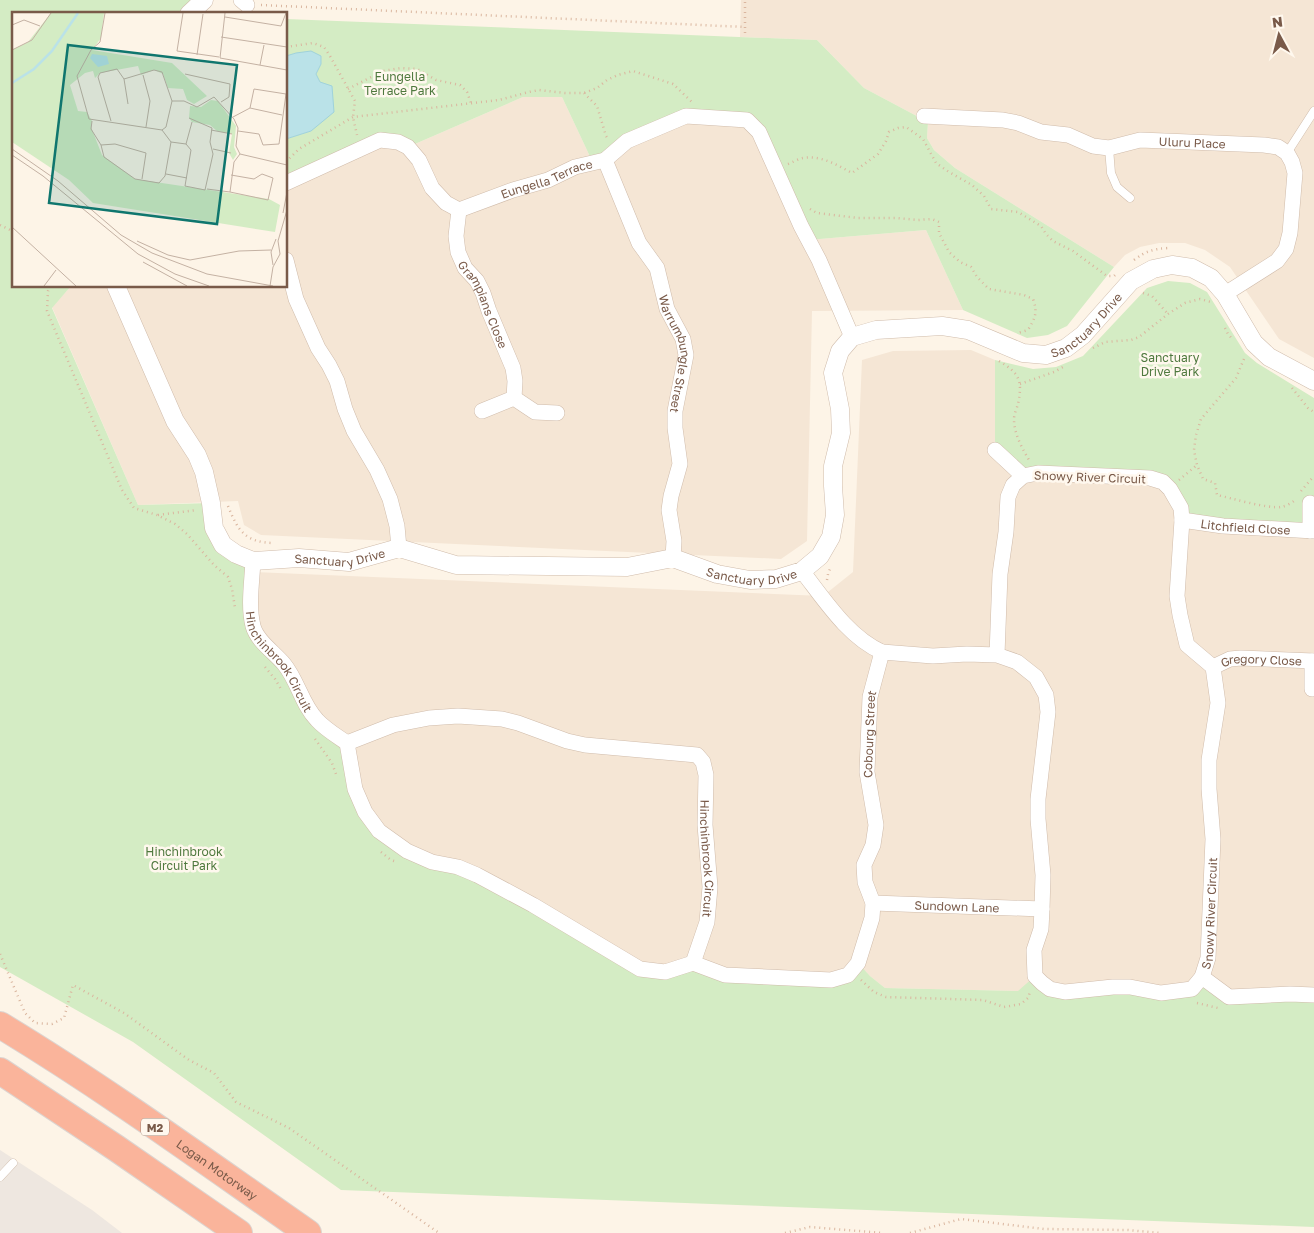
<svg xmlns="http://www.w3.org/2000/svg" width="1314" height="1233" font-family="'Golos Text',sans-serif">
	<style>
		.residential { fill: #f5e6d5 }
		.industrial { fill: #eee7e0 }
		.green { fill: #d4ecc4 }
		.water { fill: #bae2e8; stroke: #9fd2db }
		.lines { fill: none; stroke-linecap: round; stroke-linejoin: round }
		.service-casing { stroke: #d0bcab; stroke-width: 9 }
		.minor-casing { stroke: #d0bcab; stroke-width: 16 }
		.tertiary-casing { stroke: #d0bcab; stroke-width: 19 }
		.motorway-casing { stroke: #dcd4d0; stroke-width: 28 }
		.path { stroke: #dab69f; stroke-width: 2.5; stroke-dasharray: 1 4; stroke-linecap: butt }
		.service { stroke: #fff; stroke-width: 8 }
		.minor { stroke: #fff; stroke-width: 15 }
		.tertiary { stroke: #fff; stroke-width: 18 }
		.motorway { stroke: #fab49b; stroke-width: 26 }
		.labels { text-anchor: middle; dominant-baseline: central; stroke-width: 5; stroke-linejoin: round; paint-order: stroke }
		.shield { fill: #fff8ee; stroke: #a1897a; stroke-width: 1 }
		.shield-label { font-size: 11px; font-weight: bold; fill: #795a49 }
		.park-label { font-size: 12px; fill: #4f793e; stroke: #fff8ee }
		.street-label { font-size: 12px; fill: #795a49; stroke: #fff8ee }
		.inset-river { fill: none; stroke: #bae2e8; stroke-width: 2.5 }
		.inset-road { fill: none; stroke: #c4b1a3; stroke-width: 1 }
		.view { fill: #0f766e; fill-opacity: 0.15; stroke: #0f766e; stroke-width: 2.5 }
		.inset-edge { fill: none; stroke: #795a49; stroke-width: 2.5 }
	</style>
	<rect width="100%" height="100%" fill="#fdf4e7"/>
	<!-- residential -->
	<g class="residential">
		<polygon points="741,0 1314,0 1314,358 1279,339 1230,267 1205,250 1185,243 1159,243 1140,247 1125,255 1114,267 955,168 934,150 927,138 928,122 864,88 817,40 740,37"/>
		<polygon points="523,97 562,97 593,163 686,116 747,120 808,240 926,230 963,310 812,311 807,541 781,559 261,535 244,525 238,501 138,505 52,307 71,286 286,286 286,183 380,140 408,147"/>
		<polygon points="971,350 995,360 995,450 1150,478 1314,531 1314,995 1192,989 1018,991 885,988 870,976 858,964 848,975 640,969 379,831 317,721 253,628 253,572 823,596 853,572 862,360 893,351"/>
	</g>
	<!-- industrial -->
	<polygon class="industrial" points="0,1150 92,1210 122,1233 0,1233"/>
	<!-- green -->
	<g class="green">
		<polygon points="0,0 204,0 189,14 14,14 14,286 71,286 52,308 138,505 211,503 214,528 253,561 251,610 309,709 347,743 355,789 379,831 458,867 640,969 708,969 831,980 858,963 870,976 885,988 1018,991 1035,976 1042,983 1161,993 1202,977 1229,997 1314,995 1314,1227 341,1190 133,1042 0,967"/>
		<polygon points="286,19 817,40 864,88 928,122 927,138 934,150 955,168 1114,267 1067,326 1048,335 1027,338 963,310 926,230 808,240 747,120 686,116 593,163 562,97 523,97 408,147 380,140 286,183 286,139 311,131 320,82 316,74 321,64 296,53 286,56"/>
		<polygon points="1168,281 1190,283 1207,292 1245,353 1257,363 1314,398 1314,531 1182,520 1163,482 1023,476 995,450 995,360 1033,369 1056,367 1083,356 1147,288"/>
	</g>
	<!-- water -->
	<polygon class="water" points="311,51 321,56 321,64 316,74 320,82 332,86 334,112 311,131 286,139 286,56 296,53"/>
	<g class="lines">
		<defs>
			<g id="service">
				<polyline points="1109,148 1111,173 1117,187 1130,198"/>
				<polyline points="1287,153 1314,111"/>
				<polyline points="0,1177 13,1163"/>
			</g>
			<g id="minor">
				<polyline points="241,0 247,5"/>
				<path id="s1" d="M924,116L1003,120L1018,123L1041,132L1068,135L1093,146L1109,148L1140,140L1264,145L1278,147L1287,153L1292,162L1295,173L1290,233L1286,249L1277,261L1225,294"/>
				<path id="s2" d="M605,160L639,243L657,268L667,309L683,339L686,355L675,411V428L680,464L671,496L669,510L674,541L673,558"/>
				<path id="s3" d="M286,183L380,140L398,142L408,147L419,160L432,188L446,203L459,210L513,190L548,180L575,167L605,160L627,141L686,116L747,120L759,132L801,226L819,260L852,337"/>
				<path id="s4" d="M459,210L456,236L458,252L465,268L477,281L483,293L489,311L513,368L515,381L514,398"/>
				<polyline points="286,260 296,299 318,348 329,365 337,381 345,409 354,431 377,470 390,499 397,526 399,548"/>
				<polyline points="482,411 514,398 535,412 557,413"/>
				<polyline points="995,450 1023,476"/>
				<path id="s5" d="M1182,520L1223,526L1314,531"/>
				<polyline points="1310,531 1310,503"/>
				<path id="s6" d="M253,561C252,582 248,606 253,626C257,641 274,652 284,664C298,681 302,705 317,720C325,729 337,736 347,743L355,789L365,812L379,831L407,851L432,862L458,867L477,875L533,905L640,969L665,972L693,963"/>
				<path id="s7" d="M882,652L933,656L967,654L997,655L1017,662L1036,677L1046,695L1048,712L1038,799V819L1043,875L1042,909L1041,929L1034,950L1035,976L1042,983L1050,989L1065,992L1113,987H1130L1161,993L1192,989L1202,977L1208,958L1213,839L1209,789V760L1218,703L1213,667L1187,645L1180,615L1177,596L1182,520L1181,508L1170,489L1163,482L1150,478L1038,473L1023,476L1013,485L1008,497L1006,532L1000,574L997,655"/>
				<path id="s8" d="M1213,667L1230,659L1241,658L1314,661"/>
				<polyline points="1312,689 1312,661"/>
				<path id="s9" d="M347,743L393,725L429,718L458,716L502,719L518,723L567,741L585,745L697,755L703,762L706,775L705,825L710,887L707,922L693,963"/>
				<path id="s10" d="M873,903L1042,909"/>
				<path id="s11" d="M693,963L725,975L831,980L848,975L858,963L872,918L873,903L865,882L864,865L873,845L876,825L867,772L870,697L882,652C848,637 824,599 802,571"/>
				<polyline points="1202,977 1229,997 1290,994 1314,995"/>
			</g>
			<g id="tertiary">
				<polyline points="189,14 204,0"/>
				<path id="s12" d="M116,286L175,421L197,455L204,472L211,503L214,528L223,545L236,554L253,561L299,558L349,562L399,548L456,565L627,567L673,558L717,574L750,580L776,579L802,571L820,556L831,537L835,515L833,486V466L841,433L840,409L833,373L840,351L852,337L876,330L942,326L968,330L1023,353L1046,355L1066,348L1083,335L1131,281L1153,269L1172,265L1192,268L1211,278L1225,294L1254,343L1269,357L1314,381"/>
			</g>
			<g id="motorway">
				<path id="s13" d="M0,1025C106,1089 206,1162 308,1233"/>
				<polyline points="0,1071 116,1148 239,1233"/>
			</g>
		</defs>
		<!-- service casing -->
		<use href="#service" class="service-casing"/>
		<!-- minor casing -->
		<use href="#minor" class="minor-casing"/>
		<!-- tertiary casing -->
		<use href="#tertiary" class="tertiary-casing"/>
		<!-- motorway casing -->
		<use href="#motorway" class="motorway-casing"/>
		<!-- path -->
		<g class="path">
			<polyline points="261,5 745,27"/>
			<polyline points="745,33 745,0"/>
			<polyline points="286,47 313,43 324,47 330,56 355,101 353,117 357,135"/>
			<polyline points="348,89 383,71 401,68 417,69 436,80 460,85 467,92 471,103"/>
			<polyline points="584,93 597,106 606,136 608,139"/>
			<polyline points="286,162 299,149 353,117 499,100 529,92 539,90 565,93 584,93 597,88 607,80 618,75 633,71 673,84 692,102"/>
			<path d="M788,164C793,162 798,159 803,158C821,155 837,165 852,173L878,154L886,141L889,132L898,128L906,127L923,139L936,163L949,172L972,185L984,196L991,209L1018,212L1041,226L1046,234L1053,241L1073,251L1107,276H1114L1116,274"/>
			<path d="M810,209L817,213L858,218H897L918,220L932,219L939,222V233L949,252L960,262L971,267L977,277L989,289L1024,295L1033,299C1038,313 1035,318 1028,330L1018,333"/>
			<polyline points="0,225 14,232"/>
			<path d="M1134,260C1146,251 1153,249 1168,248"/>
			<polyline points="51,286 48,291 47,311 122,490 134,508 157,515 175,524 187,534 214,565 228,577 232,589 235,608"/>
			<polyline points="1143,293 1152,296 1168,314"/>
			<polyline points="1225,328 1228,334 1233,340"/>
			<polyline points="1093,348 1105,342 1131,340 1139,337 1168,314 1185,303 1200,299 1211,302"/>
			<path d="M1244,359L1236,378L1201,419L1196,435L1194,450L1197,465L1203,479L1215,483L1217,495C1231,498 1268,509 1281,507C1286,506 1292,503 1295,500"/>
			<path d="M999,361C1019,373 1023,380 1018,404C1017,408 1014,414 1014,419C1014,434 1022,448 1029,460"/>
			<polyline points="1020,384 1054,372 1063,367"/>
			<polyline points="1292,388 1308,408 1314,412"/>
			<polyline points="1179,480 1197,465"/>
			<polyline points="1301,491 1314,476"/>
			<path d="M228,506C238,531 245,542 273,543"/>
			<polyline points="158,515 197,510"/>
			<polyline points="827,580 828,574 830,569"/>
			<polyline points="265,667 275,679 281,689"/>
			<polyline points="315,739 332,763 337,777"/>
			<polyline points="381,852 391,860 397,862"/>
			<polyline points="0,954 25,1013 35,1023 52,1024 64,1018 73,985 124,1013 189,1060 214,1073 236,1102 289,1128 439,1233"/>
			<polyline points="861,980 874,992 886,997 983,1000 1004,1007 1021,1004 1028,998 1030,992 1031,993"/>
			<polyline points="1197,1003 1218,1008"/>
			<polyline points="785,1233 810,1227 883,1233"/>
			<polyline points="910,1233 961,1219 1044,1229 1128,1230 1160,1233"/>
		</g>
		<!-- service -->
		<use href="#service" class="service"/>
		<!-- minor -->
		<use href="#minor" class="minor"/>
		<!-- tertiary -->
		<use href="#tertiary" class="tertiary"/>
		<!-- motorway -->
		<use href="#motorway" class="motorway"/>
	</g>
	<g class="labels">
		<!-- shield labels -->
		<rect class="shield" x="141" y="1118.5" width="28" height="17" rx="4"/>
		<g class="shield-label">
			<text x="155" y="1127">M2</text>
		</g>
		<!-- park labels -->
		<g class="park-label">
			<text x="400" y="76">Eungella<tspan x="400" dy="14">Terrace Park</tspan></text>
			<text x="1170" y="357">Sanctuary<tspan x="1170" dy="14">Drive Park</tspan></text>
			<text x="184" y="851">Hinchinbrook<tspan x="184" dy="14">Circuit Park</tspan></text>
		</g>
		<!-- street labels -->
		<g class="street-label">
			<text stroke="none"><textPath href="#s1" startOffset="274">Uluru Place</textPath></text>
			<text stroke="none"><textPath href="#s3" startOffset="309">Eungella Terrace</textPath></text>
			<text stroke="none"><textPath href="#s4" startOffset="101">Grampians Close</textPath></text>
			<text stroke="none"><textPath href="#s12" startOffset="1380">Sanctuary Drive</textPath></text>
			<text stroke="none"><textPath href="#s2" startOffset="210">Warrumbungle Street</textPath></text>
			<text transform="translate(1090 477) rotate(2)">Snowy River Circuit</text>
			<text stroke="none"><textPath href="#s5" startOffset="64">Litchfield Close</textPath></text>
			<text stroke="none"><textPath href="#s12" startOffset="404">Sanctuary Drive</textPath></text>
			<text stroke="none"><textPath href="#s12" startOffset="824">Sanctuary Drive</textPath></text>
			<text stroke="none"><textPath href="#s6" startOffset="109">Hinchinbrook Circuit</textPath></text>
			<text stroke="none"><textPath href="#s8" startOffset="50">Gregory Close</textPath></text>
			<text stroke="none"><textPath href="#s11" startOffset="409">Cobourg Street</textPath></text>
			<text stroke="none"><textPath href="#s9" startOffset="465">Hinchinbrook Circuit</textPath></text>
			<text stroke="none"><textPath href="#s10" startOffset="84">Sundown Lane</textPath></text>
			<text stroke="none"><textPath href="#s7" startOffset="708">Snowy River Circuit</textPath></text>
			<text stroke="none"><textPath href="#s13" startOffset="261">Logan Motorway</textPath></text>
		</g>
	</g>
	<!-- overview -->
	<g transform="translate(12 12)">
		<rect width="275" height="275" fill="#fdf4e7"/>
		<path d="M39,1H92L89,26L80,38L160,51L195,84L182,92L175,88L171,77L156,76L151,62L142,58L129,63L126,54L88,61L83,66L81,59L73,61L58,73L66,99L75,100L80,109L79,115L90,143L123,167L257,187L268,193L263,220L81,191L57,168L0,130V38L16,30ZM199,88L206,89L224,114L222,135L225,142L221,148L217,141L220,122L205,119L198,113L180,110L177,106L178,94L189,95Z" fill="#d4ecc4"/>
		<path d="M80,42L95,44L97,52L86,55L78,46Z" fill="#bae2e8"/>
		<path class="inset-river" d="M0,71L22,57L40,39L66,1"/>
		<path class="inset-road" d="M93,1L88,30L79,38L65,64L77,107L150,118L154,115L160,89H172L185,95L202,85L222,107L226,116L224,134L228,142L275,153M171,1L165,39L207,45M213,1L208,46L275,58M213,5L269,14L274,1M0,13L12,8L28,14M209,25L275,35M0,38L20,28L39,1M185,43L191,2M248,53L252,33M173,62L218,72L217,85L209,90M131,63L138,89L134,115M112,67L116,92M221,105L238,96M80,109L79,117L89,133L92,145L123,167L147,171L153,164L159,130L150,118M99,109L86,65L88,61L105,57L112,67L142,58L150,60L160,89M199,118L220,122M226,119L247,122L251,133L267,132L274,82L242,77L238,96L270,103M159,130L174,132L179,138L173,174L193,178L201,142L198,130L200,116L177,106M174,132L180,110M89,133L103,132L134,141L130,167M0,137L46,169L109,223L140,241L195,262L261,274M201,137L219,141M0,143L31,164L126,242L163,262L197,274M154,162L175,166M195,177L218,180M218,180L256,188L261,166L250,162L242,167L219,163M218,180L222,150L228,142M271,201L275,180M0,215L64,274M125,229L156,243L178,248L227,239L259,238M131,250L175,274M261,253L259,240L264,227M32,274L44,258M258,274L261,255L268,242L266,229L275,198"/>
		<path class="view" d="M56,33L225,53L205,212L37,191Z"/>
		<rect width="275" height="275" class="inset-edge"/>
	</g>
	<!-- north arrow -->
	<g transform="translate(1279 35) rotate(353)" stroke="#fff8ee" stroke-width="4" paint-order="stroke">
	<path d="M0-4L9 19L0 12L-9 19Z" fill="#795a49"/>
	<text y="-8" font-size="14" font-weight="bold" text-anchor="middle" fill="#795a49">N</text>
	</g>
</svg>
